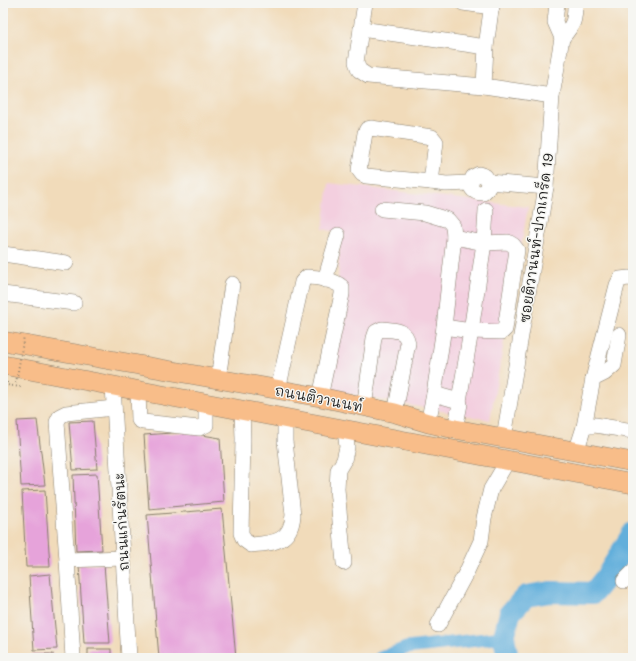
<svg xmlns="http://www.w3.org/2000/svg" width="636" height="661" font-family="Mali,'Playpen Sans Thai',sans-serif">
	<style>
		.built { fill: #f3cfdf }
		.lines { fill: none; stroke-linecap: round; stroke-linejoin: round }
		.canal { stroke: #62afdb; stroke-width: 13 }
		.river { stroke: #62afdb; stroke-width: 22 }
		.building { fill: #e6a3da }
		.minor-casing { stroke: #867c6b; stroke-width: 16 }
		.major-casing { stroke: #867c6b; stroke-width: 20 }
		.path { stroke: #867c6b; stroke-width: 2; stroke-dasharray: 1 3; stroke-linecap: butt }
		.minor { stroke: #fff; stroke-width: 15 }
		.major { stroke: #f8bd89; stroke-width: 19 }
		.path-bridge { stroke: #867c6b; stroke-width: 2; stroke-dasharray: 1 3; stroke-linecap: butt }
		.labels { text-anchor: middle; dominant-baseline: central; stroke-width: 3; stroke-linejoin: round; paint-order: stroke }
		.street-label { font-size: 14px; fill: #1c1c1c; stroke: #f6f6f2 }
	</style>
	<rect width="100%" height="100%" fill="#f6f6f2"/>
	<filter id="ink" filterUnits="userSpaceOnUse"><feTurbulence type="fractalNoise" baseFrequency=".025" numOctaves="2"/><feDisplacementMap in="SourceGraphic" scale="8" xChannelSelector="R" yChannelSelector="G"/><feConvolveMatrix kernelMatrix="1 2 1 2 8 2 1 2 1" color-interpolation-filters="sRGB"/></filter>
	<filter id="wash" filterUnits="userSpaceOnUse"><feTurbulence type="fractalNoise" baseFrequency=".012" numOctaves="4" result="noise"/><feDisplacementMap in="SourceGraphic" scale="16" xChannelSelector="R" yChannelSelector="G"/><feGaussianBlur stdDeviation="0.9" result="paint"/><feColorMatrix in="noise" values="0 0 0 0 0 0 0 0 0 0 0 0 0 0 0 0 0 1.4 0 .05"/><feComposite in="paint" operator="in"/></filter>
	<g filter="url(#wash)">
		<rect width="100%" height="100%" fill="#f1dbba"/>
		<!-- built -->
		<polygon class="built" points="329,183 528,207 490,420 322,389 338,283 340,233 323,229"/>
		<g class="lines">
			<!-- canal -->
			<polyline class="canal" points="380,658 406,648 504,637"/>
			<!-- river -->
			<polyline class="river" points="508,658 504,637 510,613 526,596 550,592 593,593 606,577 633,533"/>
		</g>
		<g id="blocks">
			<!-- building -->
			<g class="building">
				<polygon points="37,420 45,485 21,486 17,421"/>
				<polygon points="93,421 97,469 73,470 69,422"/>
				<polygon points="185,432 220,438 224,502 149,509 144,435"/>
				<polygon points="97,474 102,550 76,551 73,475"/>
				<polygon points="45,490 50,567 26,567 22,491"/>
				<polygon points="222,509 236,658 159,658 147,515"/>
				<polygon points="104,564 110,643 84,643 79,565"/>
				<polygon points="50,574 57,649 34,650 29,576"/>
				<rect x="88" y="649" width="23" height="9"/>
				<rect x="31" y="654" width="22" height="4"/>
			</g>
		</g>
	</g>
	<g filter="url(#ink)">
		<use href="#blocks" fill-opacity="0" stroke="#867c6b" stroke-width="1"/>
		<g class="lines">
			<defs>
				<g id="minor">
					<polyline points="365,3 356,62 359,70 368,76 484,86"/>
					<polyline points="463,3 492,7"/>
					<polyline points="492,3 486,47 484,86 552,96"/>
					<polyline points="361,29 486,47"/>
					<path d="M562,38C574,24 575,21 575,3"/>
					<polygon points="371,128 432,137 436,142 431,182 366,176 362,174 359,170 365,133 367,129"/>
					<polyline points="431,182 446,184 470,183"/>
					<path d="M489,182L488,188L483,193C472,193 468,187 473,177L479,174L485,176L489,182L546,187"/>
					<polyline points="382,209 425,213 448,220 453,226 454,237 444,327 434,394"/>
					<polyline points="454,237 484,243 508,242 513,245 517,250 505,329 502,332 471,331 459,401"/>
					<polyline points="3,254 66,263"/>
					<polyline points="325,280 338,235"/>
					<polyline points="3,294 74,303"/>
					<polyline points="444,327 471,331 484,243 486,210"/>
					<polyline points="218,379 232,284"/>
					<polyline points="593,379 617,285 620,279 629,278 633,279"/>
					<polyline points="113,386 129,658"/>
					<path d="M278,390L302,282L307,277C318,277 334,280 342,287V294L320,397"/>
					<polyline points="138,391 139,420 143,422 199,428 206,425 206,403"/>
					<path d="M364,407L374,338L376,332L382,329C394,331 405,328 408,343L395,413"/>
					<path d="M242,409L243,439L241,533L244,540L251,545C274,543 291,542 293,515L285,441V418"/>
					<polyline points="428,423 434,394 459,401 460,404 455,429"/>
					<polyline points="584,427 593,379 605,373 614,365 619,335"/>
					<polyline points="504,437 546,187 552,96 562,38 555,22 557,3"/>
					<polyline points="576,452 584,427 595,425 633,431"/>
					<polyline points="67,560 123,558"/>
					<polyline points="344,563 337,489 338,470 344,460 347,447 345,430"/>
					<polyline points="624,581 633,572"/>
					<polyline points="438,625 467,571 481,541 484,518 491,489 508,460"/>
					<polyline points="73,658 67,560 57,422 60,416 66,413 114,408"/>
				</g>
				<g id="major">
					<polyline points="3,341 320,397 395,413 428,423 455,429 633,462"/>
					<polyline points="3,365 633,484"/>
				</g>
			</defs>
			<!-- minor casing -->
			<use href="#minor" class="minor-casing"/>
			<!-- major casing -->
			<use href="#major" class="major-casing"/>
			<!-- path -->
			<polyline class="path" points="7,382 7,385 20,387 21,384"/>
			<!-- minor -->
			<use href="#minor" class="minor"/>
			<!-- major -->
			<use href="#major" class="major"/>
			<!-- path-bridge -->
			<polyline class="path-bridge" points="16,383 24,336"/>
		</g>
	</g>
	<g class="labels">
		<!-- street labels -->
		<g class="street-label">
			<text transform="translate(536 238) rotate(-82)">ซอยติวานนท์-ปากเกร็ด 19</text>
			<text transform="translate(319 398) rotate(11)">ถนนติวานนท์</text>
			<text transform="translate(121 522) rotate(-93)">ถนนแก่นรัตนะ</text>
		</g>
	</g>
	<!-- margin -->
	<rect width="636" height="661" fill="none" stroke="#f6f6f2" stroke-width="16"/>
</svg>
